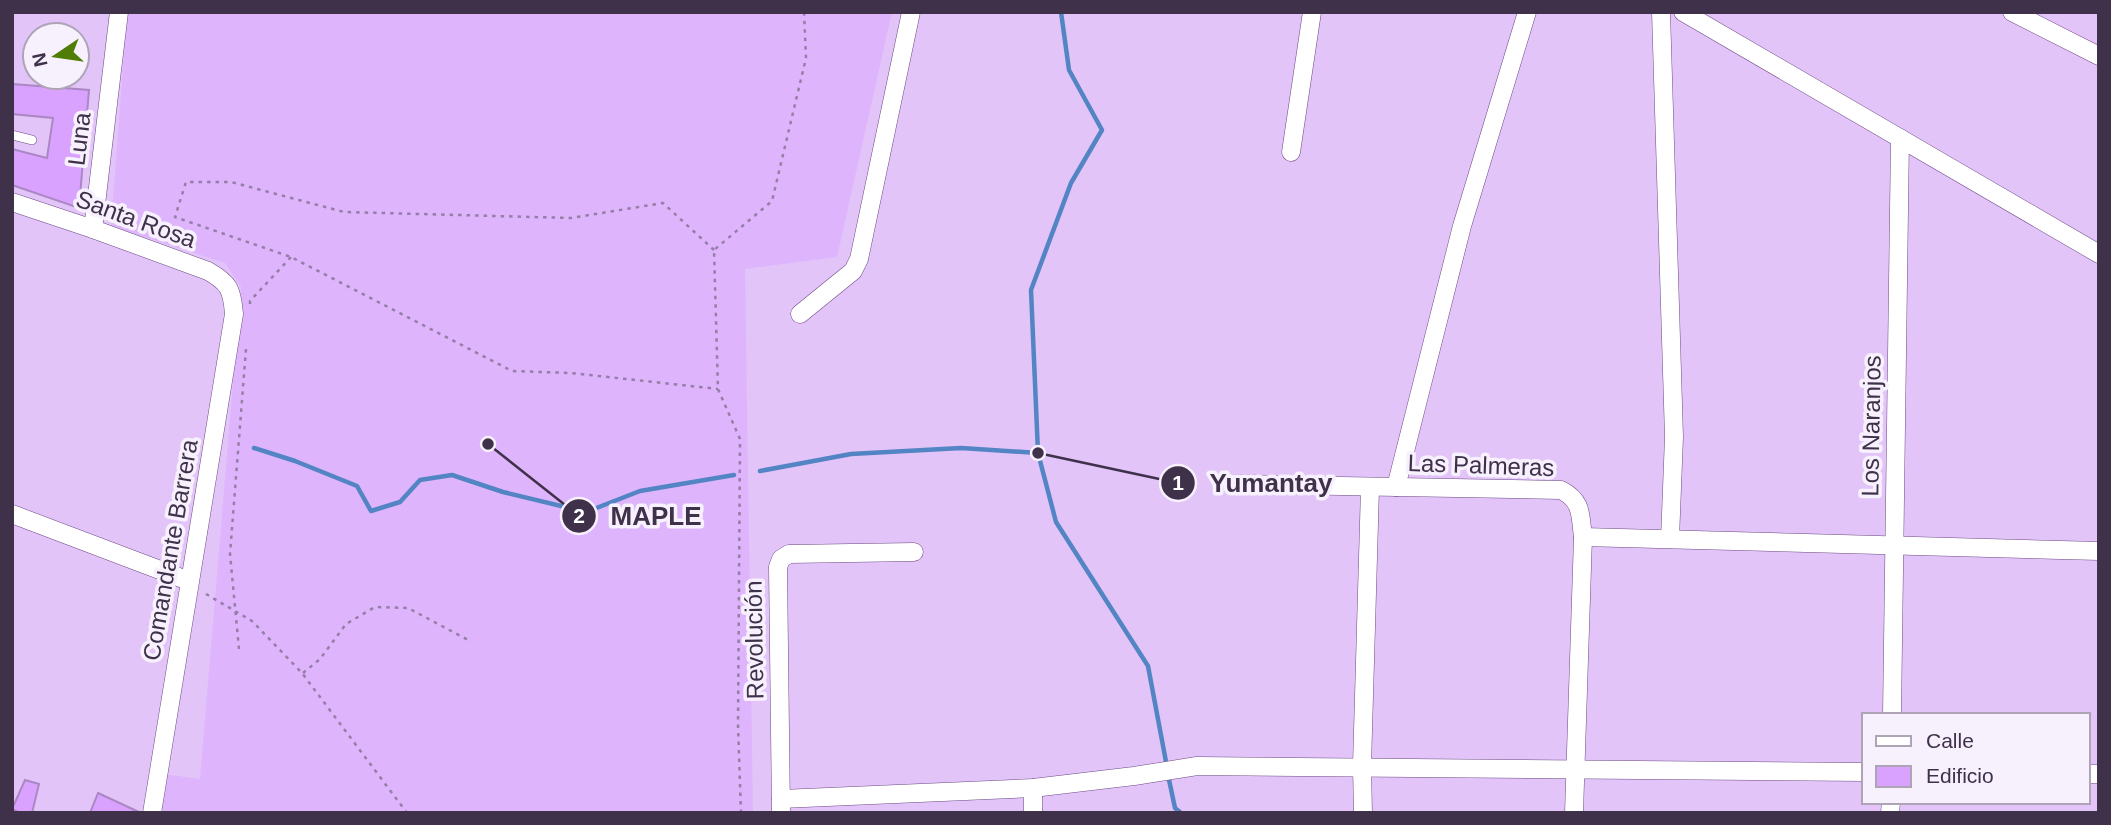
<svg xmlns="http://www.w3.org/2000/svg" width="2111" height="825" font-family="Arial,sans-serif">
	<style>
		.built { fill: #deb5fc }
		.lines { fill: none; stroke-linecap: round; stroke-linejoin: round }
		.stream { stroke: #5384c3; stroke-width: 4.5 }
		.building { fill: #d9a2fe; stroke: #ab87c5; stroke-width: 2 }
		.lane-casing { stroke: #6d4b84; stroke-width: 10 }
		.street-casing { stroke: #6d4b84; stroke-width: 19 }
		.path { stroke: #957ea7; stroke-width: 2.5; stroke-dasharray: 3.5 5; stroke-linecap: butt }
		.lane { stroke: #fff; stroke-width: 9 }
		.street { stroke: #fff; stroke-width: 18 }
		.labels { text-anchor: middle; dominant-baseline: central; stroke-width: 7; stroke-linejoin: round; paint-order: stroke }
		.street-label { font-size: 24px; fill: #40314b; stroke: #f7f0fd }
		.leader { fill: none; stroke: #40314b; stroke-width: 2.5 }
		.callout-dot { fill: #40314b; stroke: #f7f0fd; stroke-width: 2.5 }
		.mark-label { font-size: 21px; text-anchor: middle; font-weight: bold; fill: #fff }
		.callout-label { font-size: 26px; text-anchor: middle; font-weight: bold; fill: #40314b; stroke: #f7f0fd; stroke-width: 7; stroke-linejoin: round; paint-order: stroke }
	</style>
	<rect width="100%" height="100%" fill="#e2c4f9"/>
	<!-- built -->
	<polygon class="built" points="127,12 892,12 837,257 745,269 753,813 159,813 164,774 200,779 241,287 225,263 111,226"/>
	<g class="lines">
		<!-- stream -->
		<g class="stream">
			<polyline points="1061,12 1069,70 1102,130 1071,183 1031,290 1038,453 1056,522 1148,666 1167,767"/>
			<polyline points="254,448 295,461 357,486 371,511 400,502 420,480 452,475 503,492 586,512 640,491 734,475"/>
			<polyline points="760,471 851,454 961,448 1038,453"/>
			<polyline points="1168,775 1175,808 1181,813"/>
		</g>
	</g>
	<!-- building -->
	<g class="building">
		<polygon points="12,84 89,90 79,208 12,185 12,149 47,158 53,118 12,114"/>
		<polygon points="25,780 39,784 32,813 20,813 12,809"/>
		<polygon points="98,793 141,813 90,813"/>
	</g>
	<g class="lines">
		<defs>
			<polyline id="lane" points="12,135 32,140"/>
			<g id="street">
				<polyline points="1661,12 1674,437 1670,539"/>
				<polyline points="1683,12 2099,254"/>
				<polyline points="2012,12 2099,56"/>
				<polyline points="1291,152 1312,12"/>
				<path d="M12,202L93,229L208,271C229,283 232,289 234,314L152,813"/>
				<polyline points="93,229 119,12"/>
				<polyline points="800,314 853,271 859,259 911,12"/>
				<path d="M1236,484L1561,490C1583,501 1580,516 1583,537L1574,813"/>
				<polyline points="1396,487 1462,226 1527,12"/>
				<polyline points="12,514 189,581"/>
				<polyline points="1583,537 2099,551"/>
				<polyline points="1892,715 1900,138"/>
				<polyline points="2088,774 2099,774"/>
				<polyline points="781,799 1033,788 1134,776 1197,766 1864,772"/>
				<polyline points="781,813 778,567 781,559 789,554 914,552"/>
				<polyline points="1033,813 1033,788"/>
				<polyline points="1363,813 1362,766 1370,488"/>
				<polyline points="1890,813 1891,802"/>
			</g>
		</defs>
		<!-- lane casing -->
		<use href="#lane" class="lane-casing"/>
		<!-- street casing -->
		<use href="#street" class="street-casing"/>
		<!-- path -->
		<g class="path">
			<polyline points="714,250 663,203 571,218 344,212 231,182 186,182 175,217 291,257 512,371 571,373 718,389"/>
			<polyline points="250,304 250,301 291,257"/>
			<polyline points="206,594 252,621 302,673 407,813"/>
			<polyline points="239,649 230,554 246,349"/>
			<polyline points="303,673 320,659 346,624 375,607 408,608 470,641"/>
			<polyline points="741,813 738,725 740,439 718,389 714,250 772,201 806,58 804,12"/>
		</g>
		<!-- lane -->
		<use href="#lane" class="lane"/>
		<!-- street -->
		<use href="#street" class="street"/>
	</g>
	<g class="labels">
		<!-- street labels -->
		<g class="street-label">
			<text transform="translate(79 139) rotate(-83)">Luna</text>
			<text transform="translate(136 219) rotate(20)">Santa Rosa</text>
			<text transform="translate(1871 426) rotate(-89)">Los Naranjos</text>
			<text transform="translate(1481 465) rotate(2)">Las Palmeras</text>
			<text transform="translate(170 550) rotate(-80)">Comandante Barrera</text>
			<text transform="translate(754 640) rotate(-91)">Revolución</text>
		</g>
	</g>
	<!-- callouts -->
	<path class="leader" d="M1038 453L1178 483M488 444L579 516"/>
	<g class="callout-dot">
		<circle cx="1038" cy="453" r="7"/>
		<circle cx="488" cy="444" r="7"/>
		<circle cx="1178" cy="483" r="18"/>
		<circle cx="579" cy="516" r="18"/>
	</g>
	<g class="mark-label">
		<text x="1178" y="490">1</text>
		<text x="579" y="523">2</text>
	</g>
	<g class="callout-label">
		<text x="1271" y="492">Yumantay</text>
		<text x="656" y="525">MAPLE</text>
	</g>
	<!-- border -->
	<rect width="2111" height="825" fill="none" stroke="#40314b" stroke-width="28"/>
	<!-- legend -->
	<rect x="1862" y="713" width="228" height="91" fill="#f7f0fd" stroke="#aea4b6" stroke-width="2"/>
	<rect x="1876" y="736" width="35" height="10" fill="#ffffff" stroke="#aea4b6" stroke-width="2"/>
	<text x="1926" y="748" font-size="21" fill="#40314b">Calle</text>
	<rect x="1876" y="766" width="35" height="21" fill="#d9a2fe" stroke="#aea4b6" stroke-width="2"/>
	<text x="1926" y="783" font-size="21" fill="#40314b">Edificio</text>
	<!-- north arrow -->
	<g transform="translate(56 56) rotate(257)"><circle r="33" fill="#f7f0fd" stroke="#aea4b6" stroke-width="2"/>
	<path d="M0-5L12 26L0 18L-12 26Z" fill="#507d05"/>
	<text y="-10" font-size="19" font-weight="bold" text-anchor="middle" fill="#40314b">N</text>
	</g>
</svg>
